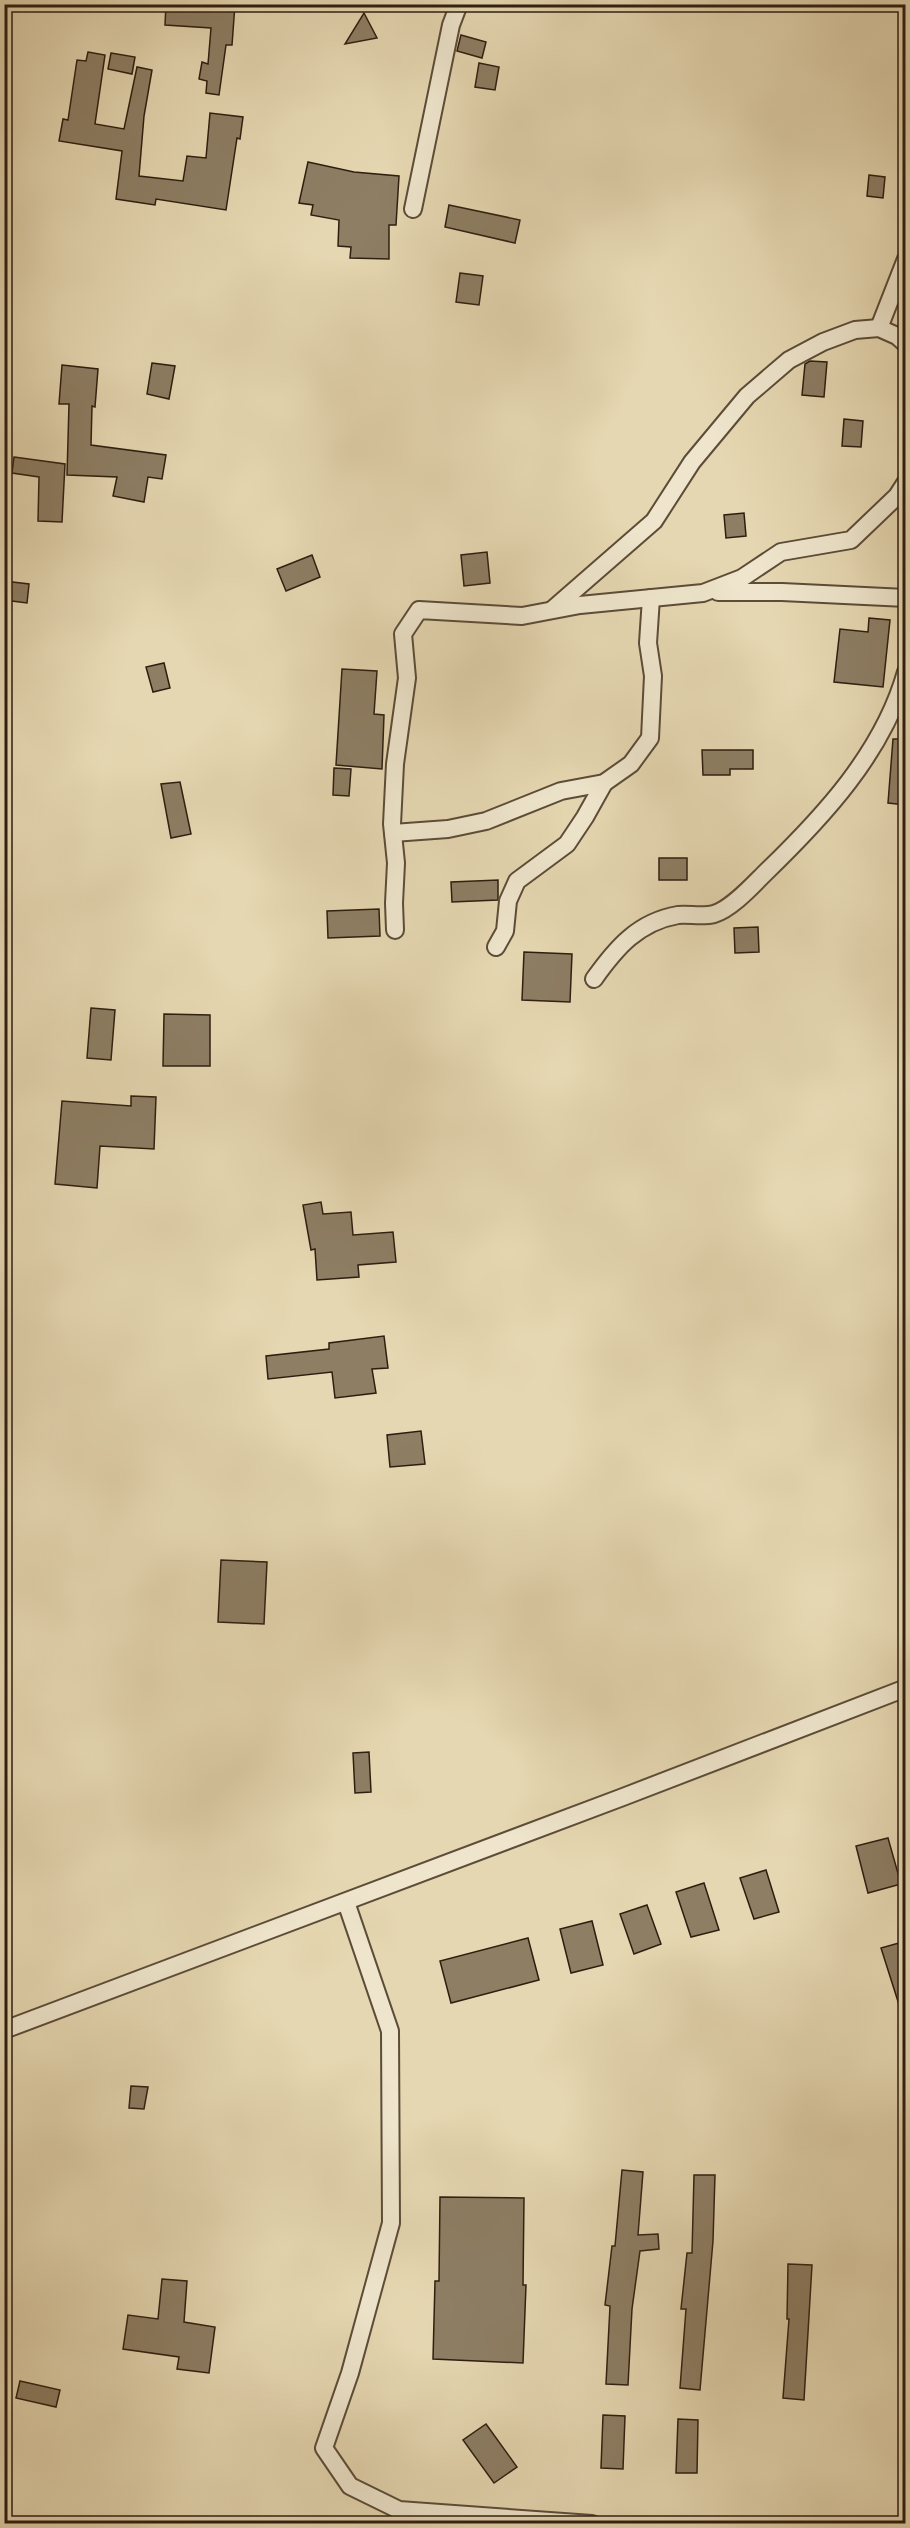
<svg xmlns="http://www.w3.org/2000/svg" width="910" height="2528" font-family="'IM FELL Double Pica',serif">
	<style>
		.building { fill: #8d7e64; stroke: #2e1e10; stroke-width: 1.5 }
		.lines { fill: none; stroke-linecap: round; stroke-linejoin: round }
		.street-casing { stroke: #5c4c38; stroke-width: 20 }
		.street { stroke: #eee5cc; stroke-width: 16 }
	</style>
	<rect width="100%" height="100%" fill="#e5d7b1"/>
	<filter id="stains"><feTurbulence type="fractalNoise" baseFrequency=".00333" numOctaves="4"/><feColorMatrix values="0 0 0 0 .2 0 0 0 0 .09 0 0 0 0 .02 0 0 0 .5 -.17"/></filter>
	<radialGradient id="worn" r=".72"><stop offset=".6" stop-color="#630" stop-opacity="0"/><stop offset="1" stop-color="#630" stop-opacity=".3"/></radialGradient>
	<!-- building -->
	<g class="building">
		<polygon points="166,4 235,4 232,45 226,45 219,95 206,93 207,81 199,79 202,62 208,64 211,28 165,25"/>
		<polygon points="364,13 377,38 345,44"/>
		<polygon points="461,35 486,42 482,58 457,51"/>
		<polygon points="88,52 105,55 95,124 124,129 137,67 152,70 144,116 139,176 183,181 187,156 206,158 210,113 243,117 240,139 237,138 226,210 156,199 155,205 116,199 122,151 59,141 63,119 68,120 77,60 86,61"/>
		<polygon points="111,53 135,57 132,74 108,69"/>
		<polygon points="479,63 499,67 495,90 475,87"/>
		<polygon points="308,162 354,172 399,176 396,225 389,225 389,259 350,258 351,247 338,246 339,220 311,215 313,205 299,203"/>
		<polygon points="869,175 885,177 883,198 867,196"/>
		<polygon points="449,205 520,220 515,243 445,227"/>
		<polygon points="460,273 483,276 479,305 456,302"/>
		<polygon points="810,361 827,362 824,397 802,395 805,364"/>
		<polygon points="152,363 175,366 169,399 147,394"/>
		<polygon points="62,365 98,369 95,407 92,406 91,445 166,455 162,479 148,477 144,502 113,496 117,477 67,475 69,404 59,404"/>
		<polygon points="844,419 863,421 861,447 842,446"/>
		<polygon points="14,457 65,464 62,522 38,521 39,477 12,473"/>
		<polygon points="744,513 746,536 726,538 724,515"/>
		<polygon points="487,552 490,583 464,586 461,555"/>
		<polygon points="312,555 320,577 286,591 277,569"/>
		<polygon points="4,581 29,584 27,603 4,600"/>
		<polygon points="869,618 890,620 883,687 834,682 840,629 868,632"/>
		<polygon points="164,663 170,688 153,692 146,667"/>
		<polygon points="342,669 377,671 374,714 384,715 382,769 336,765"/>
		<polygon points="893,739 906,739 906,805 888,803"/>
		<polygon points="702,750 753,750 753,769 730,769 730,775 703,775"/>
		<polygon points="334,768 351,769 349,796 333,795"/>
		<polygon points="180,782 191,834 171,838 161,784"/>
		<rect x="659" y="858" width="28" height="22"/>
		<polygon points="498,880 498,900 452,902 451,882"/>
		<polygon points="379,909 380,936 328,938 327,911"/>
		<polygon points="758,927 759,952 735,953 734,928"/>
		<polygon points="524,952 572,954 570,1002 522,1000"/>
		<polygon points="91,1008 115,1010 111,1060 87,1058"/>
		<polygon points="164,1014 210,1015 210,1066 163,1066"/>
		<polygon points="131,1096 156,1097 154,1149 100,1146 97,1188 55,1184 62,1101 131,1106"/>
		<polygon points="321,1202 323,1214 351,1212 353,1235 393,1232 396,1262 358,1265 359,1277 317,1280 315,1249 311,1250 303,1205"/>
		<polygon points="384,1336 388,1368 372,1369 376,1393 335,1398 332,1372 268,1379 266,1356 329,1349 329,1343"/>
		<polygon points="421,1431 425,1464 390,1467 387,1435"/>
		<polygon points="221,1560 267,1562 264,1624 218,1622"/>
		<polygon points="369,1752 371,1792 355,1793 353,1753"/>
		<polygon points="888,1838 901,1884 868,1893 856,1846"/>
		<polygon points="766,1870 779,1912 754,1919 740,1878"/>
		<polygon points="704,1883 719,1930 691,1937 676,1892"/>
		<polygon points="647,1905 661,1944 634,1954 620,1914"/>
		<polygon points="592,1921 603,1965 571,1973 560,1929"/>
		<polygon points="528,1938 539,1980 451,2003 440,1961"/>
		<polygon points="906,1941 906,2013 902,2014 881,1948"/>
		<polygon points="131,2086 148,2087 144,2109 129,2108"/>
		<polygon points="622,2170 643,2172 638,2235 658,2234 659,2249 640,2251 632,2309 628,2385 606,2384 610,2306 605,2305 612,2246 615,2246"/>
		<polygon points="694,2175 715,2175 713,2241 700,2390 680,2388 686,2309 681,2309 687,2253 692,2253"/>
		<polygon points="440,2197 524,2198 523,2285 526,2285 523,2363 433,2359 435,2281 439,2281"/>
		<polygon points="788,2264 812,2265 804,2400 783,2398 789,2319 787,2319"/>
		<polygon points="162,2279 187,2281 184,2322 215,2327 209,2373 177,2369 179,2357 123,2349 128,2315 158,2319"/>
		<polygon points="20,2381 60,2390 56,2407 16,2398"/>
		<polygon points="603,2415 625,2416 623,2469 601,2468"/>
		<polygon points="678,2419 698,2420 697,2473 676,2473"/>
		<polygon points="486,2424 517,2467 494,2483 463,2440"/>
	</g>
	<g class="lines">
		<defs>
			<g id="street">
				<polyline points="413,209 451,25 459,4"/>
				<polyline points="879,328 906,259"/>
				<polyline points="718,592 782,592 906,598"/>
				<polyline points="553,609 654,521 692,462 747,396 789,360 823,342 855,330 879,328 897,336 906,344"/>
				<polyline points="393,833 448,829 486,821 561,791 604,783 631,764 650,738 653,676 648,643 651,598"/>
				<polyline points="395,930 394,903 396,863 392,824 395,764 407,678 403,634 419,610 522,616 580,605 703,593 742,578 781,552 851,540 897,496 906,482"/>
				<polyline points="496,947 505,931 508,901 517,881 567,844 585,817 604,783"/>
				<path d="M594,979C616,948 638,922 678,915C690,914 703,917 714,914C731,909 752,886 764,874C823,817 883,753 906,672"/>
				<polyline points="346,1902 390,2031 391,2223 350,2373 324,2448 350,2486 399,2510 592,2524"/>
				<polyline points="4,2030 623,1797 906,1688"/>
			</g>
		</defs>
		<!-- street casing -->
		<use href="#street" class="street-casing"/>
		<!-- street -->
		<use href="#street" class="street"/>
	</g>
	<!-- margin -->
	<rect width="910" height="2528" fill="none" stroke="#e5d7b1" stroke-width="24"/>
	<rect x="6" y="6" width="898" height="2516" fill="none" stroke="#2e1e10" stroke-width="3"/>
	<rect x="12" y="12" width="886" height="2504" fill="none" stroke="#2e1e10" stroke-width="1.5"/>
	<rect width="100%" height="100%" filter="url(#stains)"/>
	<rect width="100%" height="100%" fill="url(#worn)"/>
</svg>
